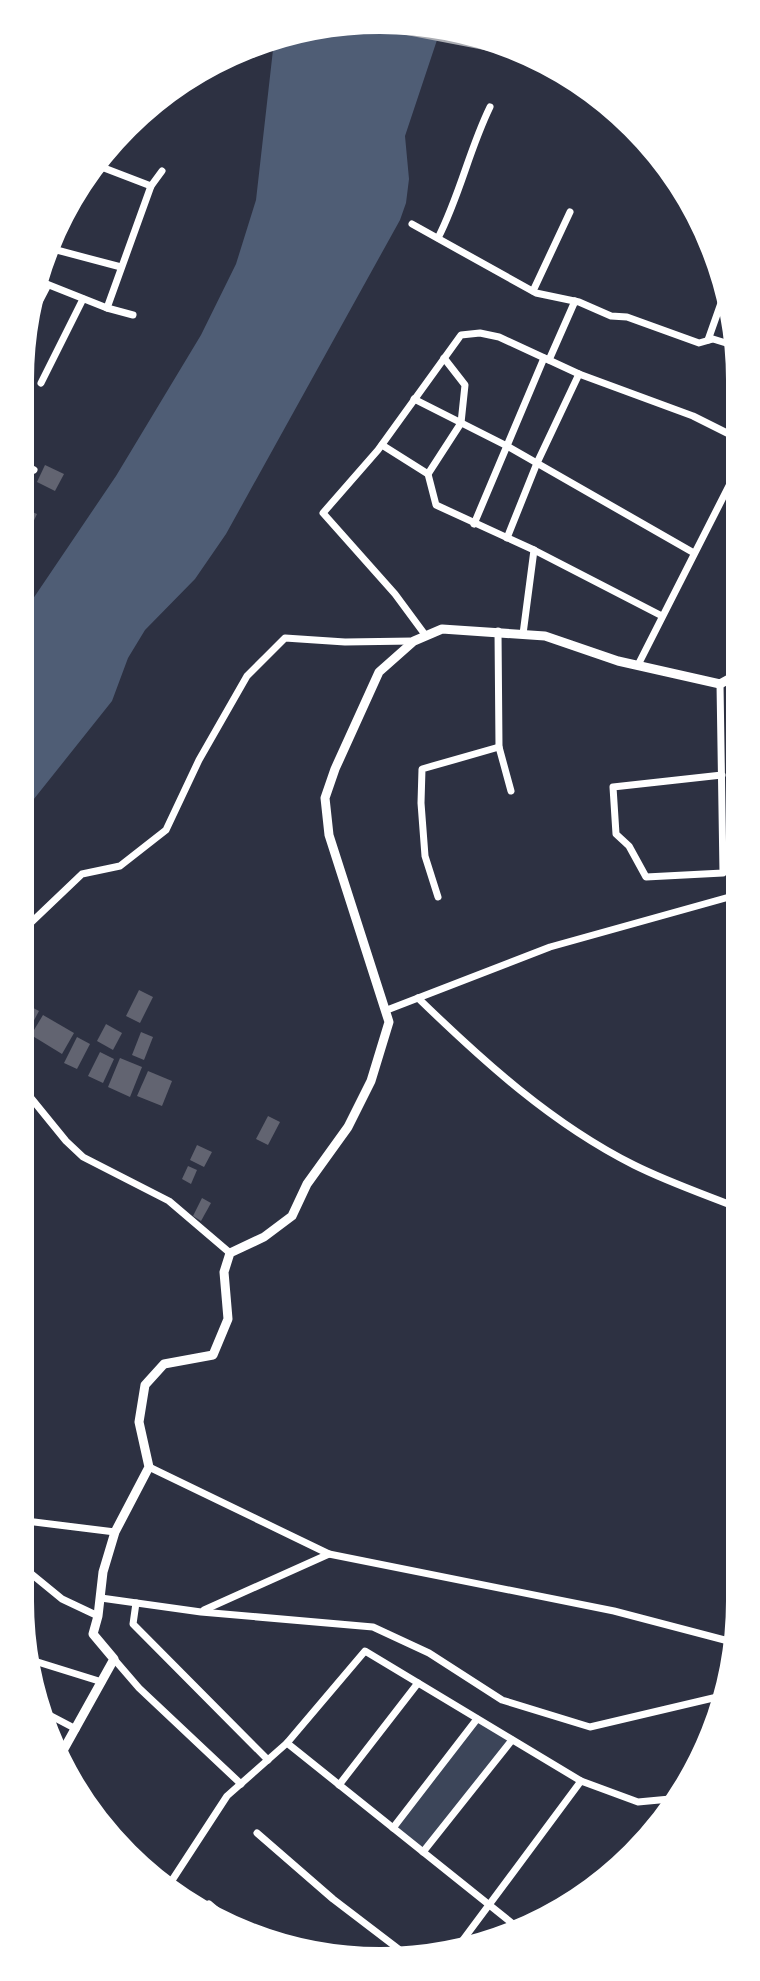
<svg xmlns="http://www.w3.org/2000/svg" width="760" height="1981" font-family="Montserrat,sans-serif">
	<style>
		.green { fill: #3c4559 }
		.water { fill: #4f5d75 }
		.building { fill: #626471 }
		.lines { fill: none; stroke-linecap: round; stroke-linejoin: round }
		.minor { stroke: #fff; stroke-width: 7 }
		.tertiary { stroke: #fff; stroke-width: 9 }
		.rail { stroke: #abadb3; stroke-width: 4 }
		.rim { fill: none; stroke: #fff; stroke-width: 4 }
	</style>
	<rect width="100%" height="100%" fill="#2d3142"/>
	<!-- green -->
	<polygon class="green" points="477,1719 512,1740 423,1852 393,1828"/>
	<!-- water -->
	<polygon class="water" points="333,21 441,28 405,136 409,179 406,203 400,220 226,534 195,579 145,630 128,658 112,701 18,819 18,621 116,476 201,335 236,264 256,200 274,41"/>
	<!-- building -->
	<g class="building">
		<polygon points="45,465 64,474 55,491 37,482"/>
		<polygon points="23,508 37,514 29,531 18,526"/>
		<polygon points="18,530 28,536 21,548 18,547"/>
		<polygon points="139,990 153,997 140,1023 126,1016"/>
		<polygon points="18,1000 39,1011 31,1026 18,1019"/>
		<polygon points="43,1015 74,1033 62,1054 31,1035"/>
		<polygon points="106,1024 122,1033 113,1050 97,1041"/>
		<polygon points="141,1032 153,1037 144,1060 132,1055"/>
		<polygon points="77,1037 90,1044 77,1069 64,1063"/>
		<polygon points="100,1052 114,1059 103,1083 88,1076"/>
		<polygon points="120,1058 142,1067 130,1097 108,1087"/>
		<polygon points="148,1071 172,1081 162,1106 137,1096"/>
		<polygon points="268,1116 280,1122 268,1145 256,1139"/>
		<polygon points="197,1145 212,1152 204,1167 190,1160"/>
		<polygon points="188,1166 197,1170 191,1184 182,1179"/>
		<polygon points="202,1198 211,1203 201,1221 193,1216"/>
	</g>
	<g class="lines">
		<!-- minor -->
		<g class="minor">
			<polyline points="91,163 151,186"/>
			<polyline points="412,224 536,293 579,302 611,316 627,317 699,343 713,339 739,347"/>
			<path d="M438,238C460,195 469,150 490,107"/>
			<polyline points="49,248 121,267"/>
			<polyline points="34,279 107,308 133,315"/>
			<polyline points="533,291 570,212"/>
			<polyline points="107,308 151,186 162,171"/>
			<polyline points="24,331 48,285"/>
			<polyline points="708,340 726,289"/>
			<polyline points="549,360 575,301"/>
			<polyline points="41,383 83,299"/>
			<polyline points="414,399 507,446 694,553"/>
			<polyline points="382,445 428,474 436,505 534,550 662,616"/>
			<polyline points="18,462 34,470"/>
			<polyline points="428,474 461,423 465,385 444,358"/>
			<polyline points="474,524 544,358"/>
			<polyline points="507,538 537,463 579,374"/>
			<polyline points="498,631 499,747 511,791"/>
			<polyline points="523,634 534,550"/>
			<polyline points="426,636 395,594 323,513 378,450 461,335 480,333 499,337 579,374 693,416 739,439"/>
			<polyline points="638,665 739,466"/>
			<polyline points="720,684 723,873 646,877 629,846 616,834 613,787 722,775"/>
			<polyline points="438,897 425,856 421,803 422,769 499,747"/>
			<polyline points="18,935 82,874 120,866 166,830 199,760 247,676 285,638 345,642 413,641"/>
			<path d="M418,998C483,1061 552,1124 634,1165C668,1182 706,1195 741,1209"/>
			<polyline points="387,1010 550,947 740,894"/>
			<polyline points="18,1082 66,1141 83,1157 169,1201 230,1253"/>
			<polyline points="149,1467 329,1554"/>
			<polyline points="18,1520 115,1532"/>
			<polyline points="18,1563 62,1599 98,1616"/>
			<polyline points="101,1598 201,1612 373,1627 429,1653 502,1700 590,1727 730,1694"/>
			<polyline points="136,1603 133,1624 268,1760"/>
			<polyline points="204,1610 329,1554 614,1611 736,1643"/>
			<polyline points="28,1659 102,1682"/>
			<polyline points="114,1659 139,1688 241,1784"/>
			<polyline points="36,1708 76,1729"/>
			<polyline points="287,1743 365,1651 581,1781 638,1802 670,1799 619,1866"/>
			<polyline points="339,1785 418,1683"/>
			<polyline points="393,1828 477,1719"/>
			<polyline points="257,1833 333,1899 409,1957"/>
			<polyline points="423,1852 512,1740"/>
			<polyline points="167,1888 227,1796 287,1743 518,1928"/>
			<polyline points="209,1904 236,1927"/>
			<polyline points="451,1956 581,1781"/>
		</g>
		<!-- tertiary -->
		<polyline class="tertiary" points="60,1756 114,1659 93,1634 98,1616 103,1572 115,1532 149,1467 139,1422 145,1385 164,1364 213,1355 228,1319 224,1272 230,1253 264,1237 292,1216 307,1184 348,1127 371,1081 389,1022 329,835 325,798 335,769 379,672 414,641 442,629 545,636 618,661 720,684 740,673"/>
		<!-- rail -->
		<g class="rail">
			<polyline points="350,22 536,58"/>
			<polyline points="462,30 482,34"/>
		</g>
	</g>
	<!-- crop -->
	<path d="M0 0H760V1981H0ZM380 32H380A348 348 0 0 1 728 380V1601A348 348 0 0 1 380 1949H380A348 348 0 0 1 32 1601V380A348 348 0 0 1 380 32Z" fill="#fff" fill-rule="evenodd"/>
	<path class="rim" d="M380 32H380A348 348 0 0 1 728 380V1601A348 348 0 0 1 380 1949H380A348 348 0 0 1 32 1601V380A348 348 0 0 1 380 32Z"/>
</svg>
